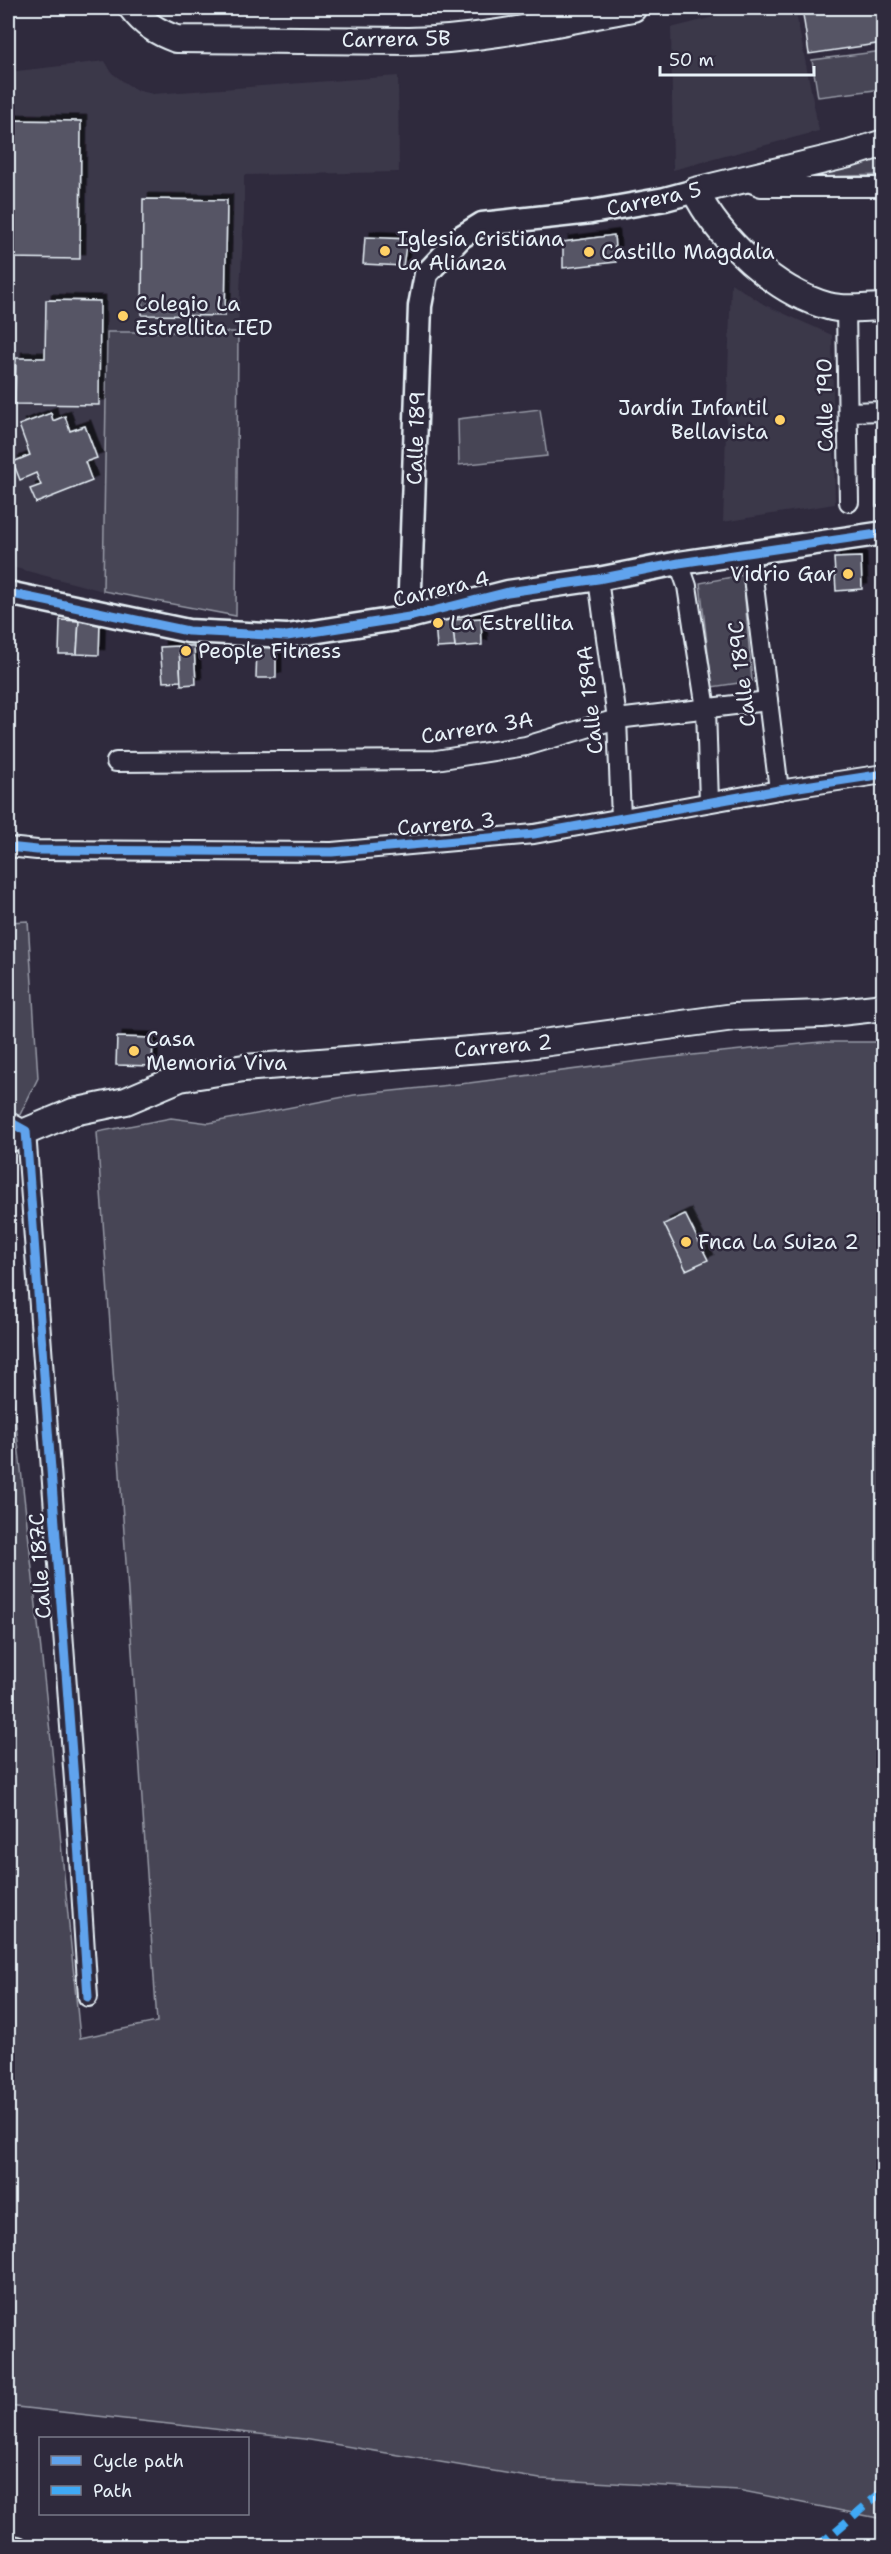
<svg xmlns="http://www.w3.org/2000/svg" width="891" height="2554" font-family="'Shantell Sans',sans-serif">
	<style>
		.built { fill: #3b3749 }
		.green { fill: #464455; stroke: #979aa6; stroke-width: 1.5 }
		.building { fill: #575565; stroke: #e8f1f8; stroke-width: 1.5; filter: url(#shadow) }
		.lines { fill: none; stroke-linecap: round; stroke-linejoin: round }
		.minor-casing { stroke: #e8f1f8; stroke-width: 22 }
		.tertiary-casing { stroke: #e8f1f8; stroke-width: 27 }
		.secondary-casing { stroke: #e8f1f8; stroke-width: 30 }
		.minor { stroke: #2f2a3d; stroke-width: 18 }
		.tertiary { stroke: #2f2a3d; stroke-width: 22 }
		.secondary { stroke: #2f2a3d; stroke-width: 26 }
		.quiet { stroke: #3fa9f5; stroke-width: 8; stroke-dasharray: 15 8; stroke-linecap: butt }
		.cycleway-casing { stroke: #2f2a3d; stroke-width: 13 }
		.cycleway { stroke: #60a3ed; stroke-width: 9 }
		.poi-dot { fill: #ffd166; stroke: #2f2a3d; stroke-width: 2 }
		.labels { text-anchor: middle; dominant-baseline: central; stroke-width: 5; stroke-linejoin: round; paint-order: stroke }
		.street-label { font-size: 21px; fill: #e8f1f8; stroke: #2f2a3d }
		.poi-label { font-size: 21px; fill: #e8f1f8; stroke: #2f2a3d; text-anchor: start }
	</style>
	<defs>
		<filter id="shadow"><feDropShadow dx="5.5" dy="-5.5" stdDeviation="0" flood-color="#0009"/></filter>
	</defs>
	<rect width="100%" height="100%" fill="#2f2a3d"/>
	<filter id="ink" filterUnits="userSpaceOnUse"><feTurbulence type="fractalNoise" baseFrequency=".0167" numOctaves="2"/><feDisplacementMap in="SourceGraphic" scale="12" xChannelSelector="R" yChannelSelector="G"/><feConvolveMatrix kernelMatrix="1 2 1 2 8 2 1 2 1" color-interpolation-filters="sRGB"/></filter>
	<g filter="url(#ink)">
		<!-- built -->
		<g class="built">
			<polygon points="749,8 795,8 819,131 673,170 671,28"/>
			<polygon points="105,61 112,73 124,82 136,90 153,94 398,76 399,172 244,175 244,213 238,332 107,332 103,591 8,566 8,72"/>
			<polygon points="731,283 765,305 832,335 835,504 723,522"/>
		</g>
		<!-- green -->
		<g class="green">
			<polygon points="883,51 883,89 818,97 812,60"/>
			<polygon points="883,155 883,175 815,177"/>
			<polygon points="107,332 238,332 236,616 103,591"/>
			<polygon points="540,409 547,456 459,465 458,419"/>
			<polygon points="743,575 752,681 712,687 700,583"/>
			<polygon points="28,921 38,1078 8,1139 8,922"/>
			<polygon points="821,1042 883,1042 883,2519 738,2490 540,2479 304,2439 8,2406 8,1352 51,1741 80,2038 157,2022 97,1132 171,1118 209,1123 354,1095 469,1083 663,1058"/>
		</g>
		<!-- building -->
		<g class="building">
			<polygon points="802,8 877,8 883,43 809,54"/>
			<polygon points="8,120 81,121 80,259 8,258"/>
			<polygon points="143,199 227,200 225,316 142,315"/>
			<polygon points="614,235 616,262 563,268 563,242"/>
			<polygon points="365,237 407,239 403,266 363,264"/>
			<polygon points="46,300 100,301 99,405 15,404 16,358 45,358"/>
			<polygon points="51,413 53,421 65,416 70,431 85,426 97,458 85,462 92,481 36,503 30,489 41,485 36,473 20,480 13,462 30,455 19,425"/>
			<rect x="876" y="456" width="8" height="50"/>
			<polygon points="861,557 862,589 836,591 834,558"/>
			<polygon points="481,618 482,645 455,647 452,620"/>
			<polygon points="60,620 79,621 77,654 59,654"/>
			<polygon points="452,620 455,647 437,648 435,621"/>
			<polygon points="79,621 100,621 99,655 77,654"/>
			<polygon points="179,646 181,681 163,682 160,647"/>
			<polygon points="179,646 194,646 196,684 181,685"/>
			<polygon points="257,647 276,647 276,678 256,678"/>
			<polygon points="117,1037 153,1038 152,1066 116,1065"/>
			<polygon points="685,1214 708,1260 686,1270 664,1224"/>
		</g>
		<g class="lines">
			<defs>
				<g id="minor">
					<polyline points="746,181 761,187 884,187"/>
					<polyline points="846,308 849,502"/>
					<polyline points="848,412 884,411"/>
					<polyline points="750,553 779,790"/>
					<polyline points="679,563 687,586 706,709 709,802"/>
					<polyline points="598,579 617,719 621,818"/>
					<polyline points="116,762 436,760 526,746 617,719 768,701"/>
					<polyline points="8,847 37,850 332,852 534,834 779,790 884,774"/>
					<polyline points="8,1121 26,1131 74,1781 88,1997"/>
					<polyline points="8,2544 18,2546"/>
				</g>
				<g id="tertiary">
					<polyline points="8,593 188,631 287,636 409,617 508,592 598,579 679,563 884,533"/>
					<polyline points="409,617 420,306 426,274 461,237 482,224 591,212 665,199 695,191"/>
				</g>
				<g id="secondary">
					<path d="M132,8C144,24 157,32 176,39L408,41C484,40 558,22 633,8"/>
					<path d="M884,143L849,154L695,191C719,239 775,292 828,306C845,311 866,307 884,307"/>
					<polyline points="8,1139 73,1112 126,1101 180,1078 244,1068 520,1046 734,1017 822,1014 884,1007"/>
				</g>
			</defs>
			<!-- minor casing -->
			<use href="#minor" class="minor-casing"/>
			<!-- tertiary casing -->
			<use href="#tertiary" class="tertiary-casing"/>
			<!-- secondary casing -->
			<use href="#secondary" class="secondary-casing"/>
			<!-- minor -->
			<use href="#minor" class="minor"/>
			<!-- tertiary -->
			<use href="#tertiary" class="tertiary"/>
			<!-- secondary -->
			<use href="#secondary" class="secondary"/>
			<!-- quiet -->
			<polyline class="quiet" points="818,2546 884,2490"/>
			<defs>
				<g id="cycleway">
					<polyline points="8,593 188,631 287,636 409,617 508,592 598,579 679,563 884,533"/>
					<polyline points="8,847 37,850 332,852 534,834 779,790 884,774"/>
					<polyline points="8,1121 26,1131 74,1781 88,1997"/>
				</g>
			</defs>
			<!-- cycleway casing -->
			<use href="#cycleway" class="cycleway-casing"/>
			<!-- cycleway -->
			<use href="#cycleway" class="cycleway"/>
		</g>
	</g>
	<!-- markers -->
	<g class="poi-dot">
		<circle cx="385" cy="251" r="6"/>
		<circle cx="589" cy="252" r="6"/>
		<circle cx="123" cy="316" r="6"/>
		<circle cx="780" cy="420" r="6"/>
		<circle cx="848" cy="574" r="6"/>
		<circle cx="438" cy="623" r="6"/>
		<circle cx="186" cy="651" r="6"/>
		<circle cx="134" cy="1051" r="6"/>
		<circle cx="686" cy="1242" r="6"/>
	</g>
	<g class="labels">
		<!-- street labels -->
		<g class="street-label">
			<text transform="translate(396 39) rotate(-1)">Carrera 5B</text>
			<text transform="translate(654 199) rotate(-12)">Carrera 5</text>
			<text transform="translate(825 405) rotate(-91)">Calle 190</text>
			<text transform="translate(416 438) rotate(-88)">Calle 189</text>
			<text transform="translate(441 589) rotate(-13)">Carrera 4</text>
			<text transform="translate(742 674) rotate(-97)">Calle 189C</text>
			<text transform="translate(590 700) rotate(-96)">Calle 189A</text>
			<text transform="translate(477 728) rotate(-9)">Carrera 3A</text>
			<text transform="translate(446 824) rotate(-5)">Carrera 3</text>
			<text transform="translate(503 1046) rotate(-5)">Carrera 2</text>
			<text transform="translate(40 1566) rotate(-94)">Calle 187C</text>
		</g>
		<!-- poi labels -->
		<g class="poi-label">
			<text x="397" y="239">Iglesia Cristiana<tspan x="397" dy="24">La Alianza</tspan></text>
			<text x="601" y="252">Castillo Magdala</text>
			<text x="135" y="304">Colegio La<tspan x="135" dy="24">Estrellita IED</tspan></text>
			<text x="768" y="408" text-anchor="end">Jardín Infantil<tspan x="768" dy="24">Bellavista</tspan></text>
			<text x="836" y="574" text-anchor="end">Vidrio Gar</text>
			<text x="450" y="623">La Estrellita</text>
			<text x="198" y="651">People Fitness</text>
			<text x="146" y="1039">Casa<tspan x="146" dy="24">Memoria Viva</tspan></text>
			<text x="698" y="1242">Fnca La Suiza 2</text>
		</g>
	</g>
	<!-- margin -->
	<rect width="891" height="2554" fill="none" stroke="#2f2a3d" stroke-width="30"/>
	<rect x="15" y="15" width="861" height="2524" fill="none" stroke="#e8f1f8" stroke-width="2" filter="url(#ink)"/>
	<!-- legend -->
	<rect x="39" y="2437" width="210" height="78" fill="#2f2a3d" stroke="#797a88" stroke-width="1.5"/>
	<rect x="51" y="2456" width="30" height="9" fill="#60a3ed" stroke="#797a88" stroke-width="1.5"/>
	<text x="93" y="2467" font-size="18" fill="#e8f1f8">Cycle path</text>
	<rect x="51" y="2486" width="30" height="9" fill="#3fa9f5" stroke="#797a88" stroke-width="1.5"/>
	<text x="93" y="2497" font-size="18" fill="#e8f1f8">Path</text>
	<!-- scale -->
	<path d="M660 66v9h154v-9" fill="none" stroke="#e8f1f8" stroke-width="3"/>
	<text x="669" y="66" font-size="18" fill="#e8f1f8" stroke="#2f2a3d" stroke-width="4.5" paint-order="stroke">50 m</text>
</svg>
